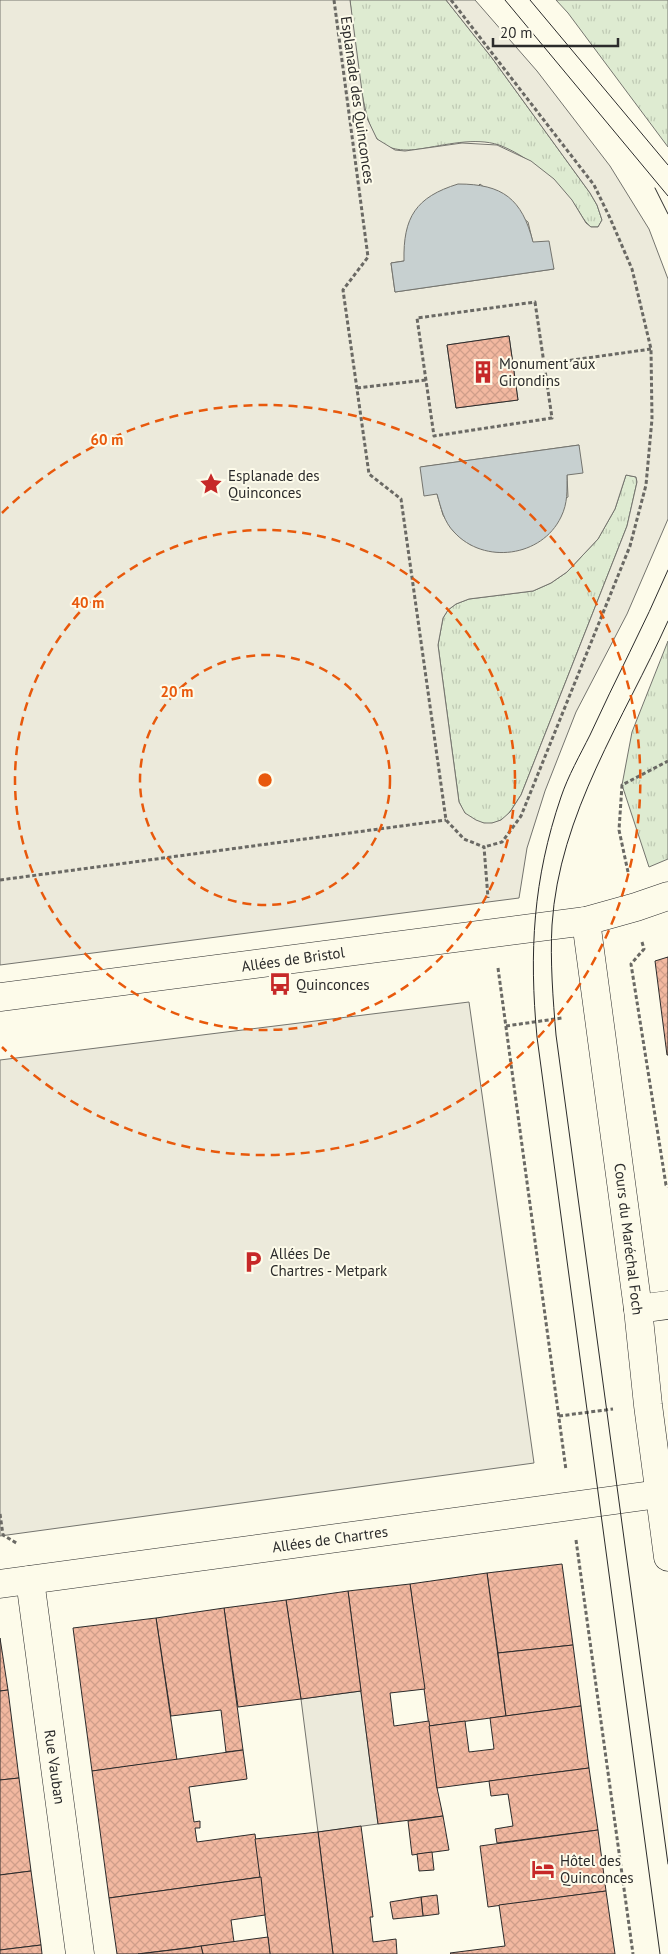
<svg xmlns="http://www.w3.org/2000/svg" width="668" height="1954" font-family="'PT Sans',sans-serif">
	<style>
		.grass { fill: url(#grass-tufts); stroke: #74746e }
		.parking { fill: #eceadb; stroke: #74746e; fill-rule: evenodd }
		.water { fill: #c7d0d0; stroke: #74746e }
		.building { fill: url(#building-cross-hatch); stroke: #2b2b2b }
		.lines { fill: none; stroke-linecap: round; stroke-linejoin: round }
		.minor-casing { stroke: #2b2b2b; stroke-width: 29 }
		.path { stroke: #6a6964; stroke-width: 3; stroke-dasharray: 4 2.5; stroke-linecap: butt }
		.minor { stroke: #fdfbea; stroke-width: 28 }
		.tram { stroke: #2b2b2b; stroke-width: 1 }
		.ring { fill: none; stroke: #e8590c; stroke-width: 2.5; stroke-dasharray: 9 6 }
		.labels { text-anchor: middle; dominant-baseline: central; stroke-width: 4; stroke-linejoin: round; paint-order: stroke }
		.street-label { font-size: 15px; fill: #2b2b2b; stroke: #fdfbea }
		.poi-label { font-size: 15px; fill: #2b2b2b; stroke: #fdfbea; text-anchor: start }
		.centre { fill: #e8590c; stroke: #fdfbea; stroke-width: 2.5 }
		.ring-label { font-size: 15px; text-anchor: middle; font-weight: bold; fill: #e8590c; stroke: #fdfbea; stroke-width: 4; stroke-linejoin: round; paint-order: stroke }
	</style>
	<defs>
		<pattern id="grass-tufts" width="24" height="20" patternUnits="userSpaceOnUse" patternTransform="scale(1.25)"><rect width="24" height="20" fill="#deebd1"/><path d="M3 7l-1-3M5 7V3M7 7l1-3M15 17l-1-3M17 17v-4M19 17l1-3" fill="none" stroke="#bfcab4"/></pattern>
		<pattern id="building-cross-hatch" width="8" height="8" patternUnits="userSpaceOnUse" patternTransform="scale(1.25)"><rect width="8" height="8" fill="#f2b8a0"/><path d="M0 0l8 8M0 8l8-8" fill="none" stroke="#d09e8a"/></pattern>
	</defs>
	<rect width="100%" height="100%" fill="#fdfbea"/>
	<!-- grass -->
	<g class="grass">
		<path d="M350,0H446L492,58L590,193L597,205L602,220L598,227H591C582,220 579,209 571,200C553,178 526,155 499,145C475,137 445,145 420,149C405,151 390,151 378,140C361,124 353,27 350,0Z"/>
		<polygon points="556,0 668,0 668,147 568,13"/>
		<path d="M626,475L636,477L637,482L627,526L521,795C515,803 510,815 501,820C490,827 473,823 465,813C462,810 461,805 459,802L438,645L443,618L448,610L456,604L469,599L533,591L551,583L567,572L598,539L615,509Z"/>
		<polygon points="668,641 668,859 649,867 622,785 632,732"/>
	</g>
	<!-- parking -->
	<g class="parking">
		<path d="M0,0H350L365,114L377,139L395,150L405,151L462,143L497,145L531,161L554,179L572,200L586,223L591,227H598L602,220L597,205L590,193L492,58L446,0H475L537,71L610,166L649,229L668,279V519L627,614L576,712L545,791L527,848L519,898L0,965ZM480,184L528,222L533,243L554,269L395,292L391,263L404,261ZM509,336L518,400L456,408L447,345ZM579,445L567,475L568,497L471,545L454,532L443,515L437,494L421,467ZM626,475L636,477L637,482L627,526L521,795L510,812L501,820L492,823H484L476,820L465,813L459,802L438,645L443,618L448,610L456,604L469,599L533,591L551,583L567,572L598,539L615,509Z"/>
		<polygon points="469,1002 534,1463 0,1536 0,1060"/>
		<polygon points="361,1691 378,1824 318,1832 301,1699"/>
	</g>
	<!-- water -->
	<g class="water">
		<path d="M458,184C503,184 522,199 533,242L549,241L554,269L395,292L391,263L404,261C403,217 416,197 458,184Z"/>
		<path d="M579,445L583,473L567,475C567,490 568,503 561,517C542,557 484,565 454,532C444,522 441,508 437,494L424,496L420,467Z"/>
	</g>
	<!-- building -->
	<g class="building">
		<polygon points="509,336 518,400 456,408 447,345"/>
		<polygon points="668,957 668,1055 667,1055 655,961"/>
		<polygon points="562,1564 573,1645 498,1653 487,1573"/>
		<polygon points="487,1573 506,1716 429,1726 410,1584"/>
		<polygon points="410,1584 425,1689 390,1693 394,1726 429,1721 437,1788 443,1816 378,1824 348,1591"/>
		<polygon points="348,1591 361,1691 301,1699 286,1600"/>
		<polygon points="286,1600 301,1699 238,1707 224,1608"/>
		<polygon points="224,1608 243,1750 226,1752 221,1710 171,1716 156,1618"/>
		<polygon points="156,1618 177,1760 92,1771 73,1628"/>
		<polygon points="0,1638 8,1690 0,1691"/>
		<polygon points="573,1645 581,1706 506,1716 498,1653"/>
		<polygon points="8,1690 19,1778 0,1780 0,1691"/>
		<polygon points="581,1706 589,1768 437,1788 429,1726 465,1721 469,1752 494,1749 490,1718"/>
		<polygon points="243,1750 247,1779 189,1787 194,1822 200,1821 200,1828 195,1828 197,1842 255,1834 261,1877 109,1898 92,1771"/>
		<polygon points="589,1768 598,1830 497,1843 495,1829 513,1826 508,1794 491,1796 489,1781"/>
		<polygon points="19,1778 31,1871 0,1875 0,1780"/>
		<polygon points="443,1816 449,1850 412,1855 408,1821"/>
		<polygon points="361,1826 373,1917 370,1917 373,1942 396,1939 397,1954 333,1954 318,1832"/>
		<polygon points="598,1830 606,1891 488,1907 480,1846"/>
		<polygon points="318,1832 333,1954 270,1954 255,1839"/>
		<polygon points="432,1852 434,1870 419,1871 417,1854"/>
		<polygon points="31,1871 41,1945 0,1950 0,1875"/>
		<polygon points="261,1877 265,1915 231,1920 234,1942 138,1954 117,1954 109,1898"/>
		<polygon points="606,1891 615,1954 451,1954 450,1953 505,1946 499,1905"/>
		<polygon points="437,1895 439,1914 423,1916 421,1897"/>
		<polygon points="421,1897 423,1916 393,1919 390,1902"/>
		<polygon points="268,1937 270,1954 203,1954 201,1946"/>
		<polygon points="41,1945 42,1954 0,1954 0,1950"/>
		<polygon points="201,1946 203,1954 138,1954 189,1948"/>
	</g>
	<g class="lines">
		<defs>
			<g id="minor">
				<polyline points="586,921 638,1309 648,1405 668,1557"/>
				<polyline points="0,997 586,921 636,907 668,896"/>
				<polyline points="638,1309 668,1305"/>
				<polyline points="30,1580 80,1954"/>
				<polyline points="0,1584 659,1494"/>
			</g>
		</defs>
		<!-- minor casing -->
		<use href="#minor" class="minor-casing"/>
		<!-- path -->
		<g class="path">
			<polyline points="334,0 368,257 343,290 369,474 401,499 446,820 464,839 484,847 488,898"/>
			<polyline points="451,0 594,185 610,218 632,269 651,349 652,419 646,485 630,546 521,816 502,842 484,847"/>
			<polygon points="535,302 552,418 434,436 417,318"/>
			<polyline points="544,364 651,349"/>
			<polyline points="357,388 426,380"/>
			<polyline points="628,872 619,830 622,785 668,761"/>
			<polyline points="0,880 446,820"/>
			<polyline points="642,942 644,949 631,964 666,1185 668,1187"/>
			<polyline points="498,968 566,1470"/>
			<polyline points="506,1026 562,1018"/>
			<polyline points="559,1416 613,1409"/>
			<polyline points="0,1514 3,1535 18,1544"/>
			<polyline points="576,1540 633,1954"/>
		</g>
		<!-- minor -->
		<use href="#minor" class="minor"/>
		<!-- tram -->
		<g class="tram">
			<polyline points="505,0 668,196"/>
			<polyline points="530,0 668,165"/>
			<polyline points="655,188 668,214"/>
			<path d="M668,621C624,719 559,814 552,925C550,961 553,999 556,1035L668,1864"/>
			<path d="M660,1954L537,1037C529,952 533,879 561,797C568,776 580,755 590,735C615,680 644,626 668,570"/>
		</g>
	</g>
	<!-- distance rings -->
	<g class="ring">
		<circle cx="265" cy="780" r="125"/>
		<circle cx="265" cy="780" r="250"/>
		<path d="M2 513A375 375 0 1 1 2 1047"/>
	</g>
	<!-- icons -->
	<defs>
		<symbol id="building-bare" viewBox="-9 -9 18 18"><path d="M-4-6H4V6H1V3H-1V6H-4ZM-2.5-4.3h1.7v1.8h-1.7ZM.8-4.3h1.7v1.8H.8ZM-2.5-1h1.7V.8h-1.7ZM.8-1h1.7V.8H.8Z" fill="#c62828" stroke="#fdfbea" stroke-width="2.5" paint-order="stroke"/></symbol>
		<symbol id="sight-bare" viewBox="-9 -9 18 18"><path d="M0-6L1.8-2.2L6-1.7L2.9 1.2L3.7 5.4L0 3.3L-3.7 5.4L-2.9 1.2L-6-1.7L-1.8-2.2Z" fill="#c62828" stroke="#fdfbea" stroke-width="2.5" paint-order="stroke"/></symbol>
		<symbol id="bus-bare" viewBox="-9 -9 18 18"><path d="M-5-6H5V4H4V6H2V4H-2V6H-4V4H-5ZM-3.5-4V0h7V-4ZM-3.5 1.2v1.5H-2V1.2ZM2 1.2v1.5H3.5V1.2Z" fill="#c62828" stroke="#fdfbea" stroke-width="2.5" paint-order="stroke"/></symbol>
		<symbol id="parking-bare" viewBox="-9 -9 18 18"><path d="M-3.5-5.5H1a3.5 3.5 0 0 1 0 7H-1V5.5H-3.5ZM-1-3.4V-.6H.8a1.4 1.4 0 0 0 0-2.8Z" fill="#c62828" stroke="#fdfbea" stroke-width="2.5" paint-order="stroke"/></symbol>
		<symbol id="hotel-bare" viewBox="-9 -9 18 18"><path d="M-6-4.5h1.5V1H6V5H4.5V3h-9V5H-6ZM-4 0a1.8 1.8 0 1 1 3.6 0ZM.5 0V-2.5h3Q6-2.5 6 0Z" fill="#c62828" stroke="#fdfbea" stroke-width="2.5" paint-order="stroke"/></symbol>
	</defs>
	<g fill-rule="evenodd">
		<use href="#building-bare" x="467" y="356" width="32" height="32"/>
		<use href="#sight-bare" x="195" y="468" width="32" height="32"/>
		<use href="#bus-bare" x="264" y="968" width="32" height="32"/>
		<use href="#parking-bare" x="237" y="1246" width="32" height="32"/>
		<use href="#hotel-bare" x="527" y="1853" width="32" height="32"/>
	</g>
	<g class="labels">
		<!-- street labels -->
		<g class="street-label">
			<text transform="translate(358 100) rotate(82)">Esplanade des Quinconces</text>
			<text transform="translate(293 959) rotate(-8)">Allées de Bristol</text>
			<text transform="translate(629 1239) rotate(83)">Cours du Maréchal Foch</text>
			<text transform="translate(330 1539) rotate(-8)">Allées de Chartres</text>
			<text transform="translate(55 1767) rotate(82)">Rue Vauban</text>
		</g>
		<!-- poi labels -->
		<g class="poi-label">
			<text x="499" y="363">Monument aux<tspan x="499" dy="17">Girondins</tspan></text>
			<text x="228" y="475">Esplanade des<tspan x="228" dy="17">Quinconces</tspan></text>
			<text x="296" y="984">Quinconces</text>
			<text x="270" y="1253">Allées De<tspan x="270" dy="17">Chartres - Metpark</tspan></text>
			<text x="560" y="1860">Hôtel des<tspan x="560" dy="17">Quinconces</tspan></text>
		</g>
	</g>
	<circle cx="265" cy="780" r="8" class="centre"/>
	<g class="ring-label">
		<text x="107" y="445">60 m</text>
		<text x="88" y="608">40 m</text>
		<text x="177" y="697">20 m</text>
	</g>
	<!-- scale -->
	<path d="M493 38v8h125v-8" fill="none" stroke="#2b2b2b" stroke-width="2.5"/>
	<text x="500" y="38" font-size="15" fill="#2b2b2b" stroke="#fdfbea" stroke-width="4" paint-order="stroke">20 m</text>
</svg>
